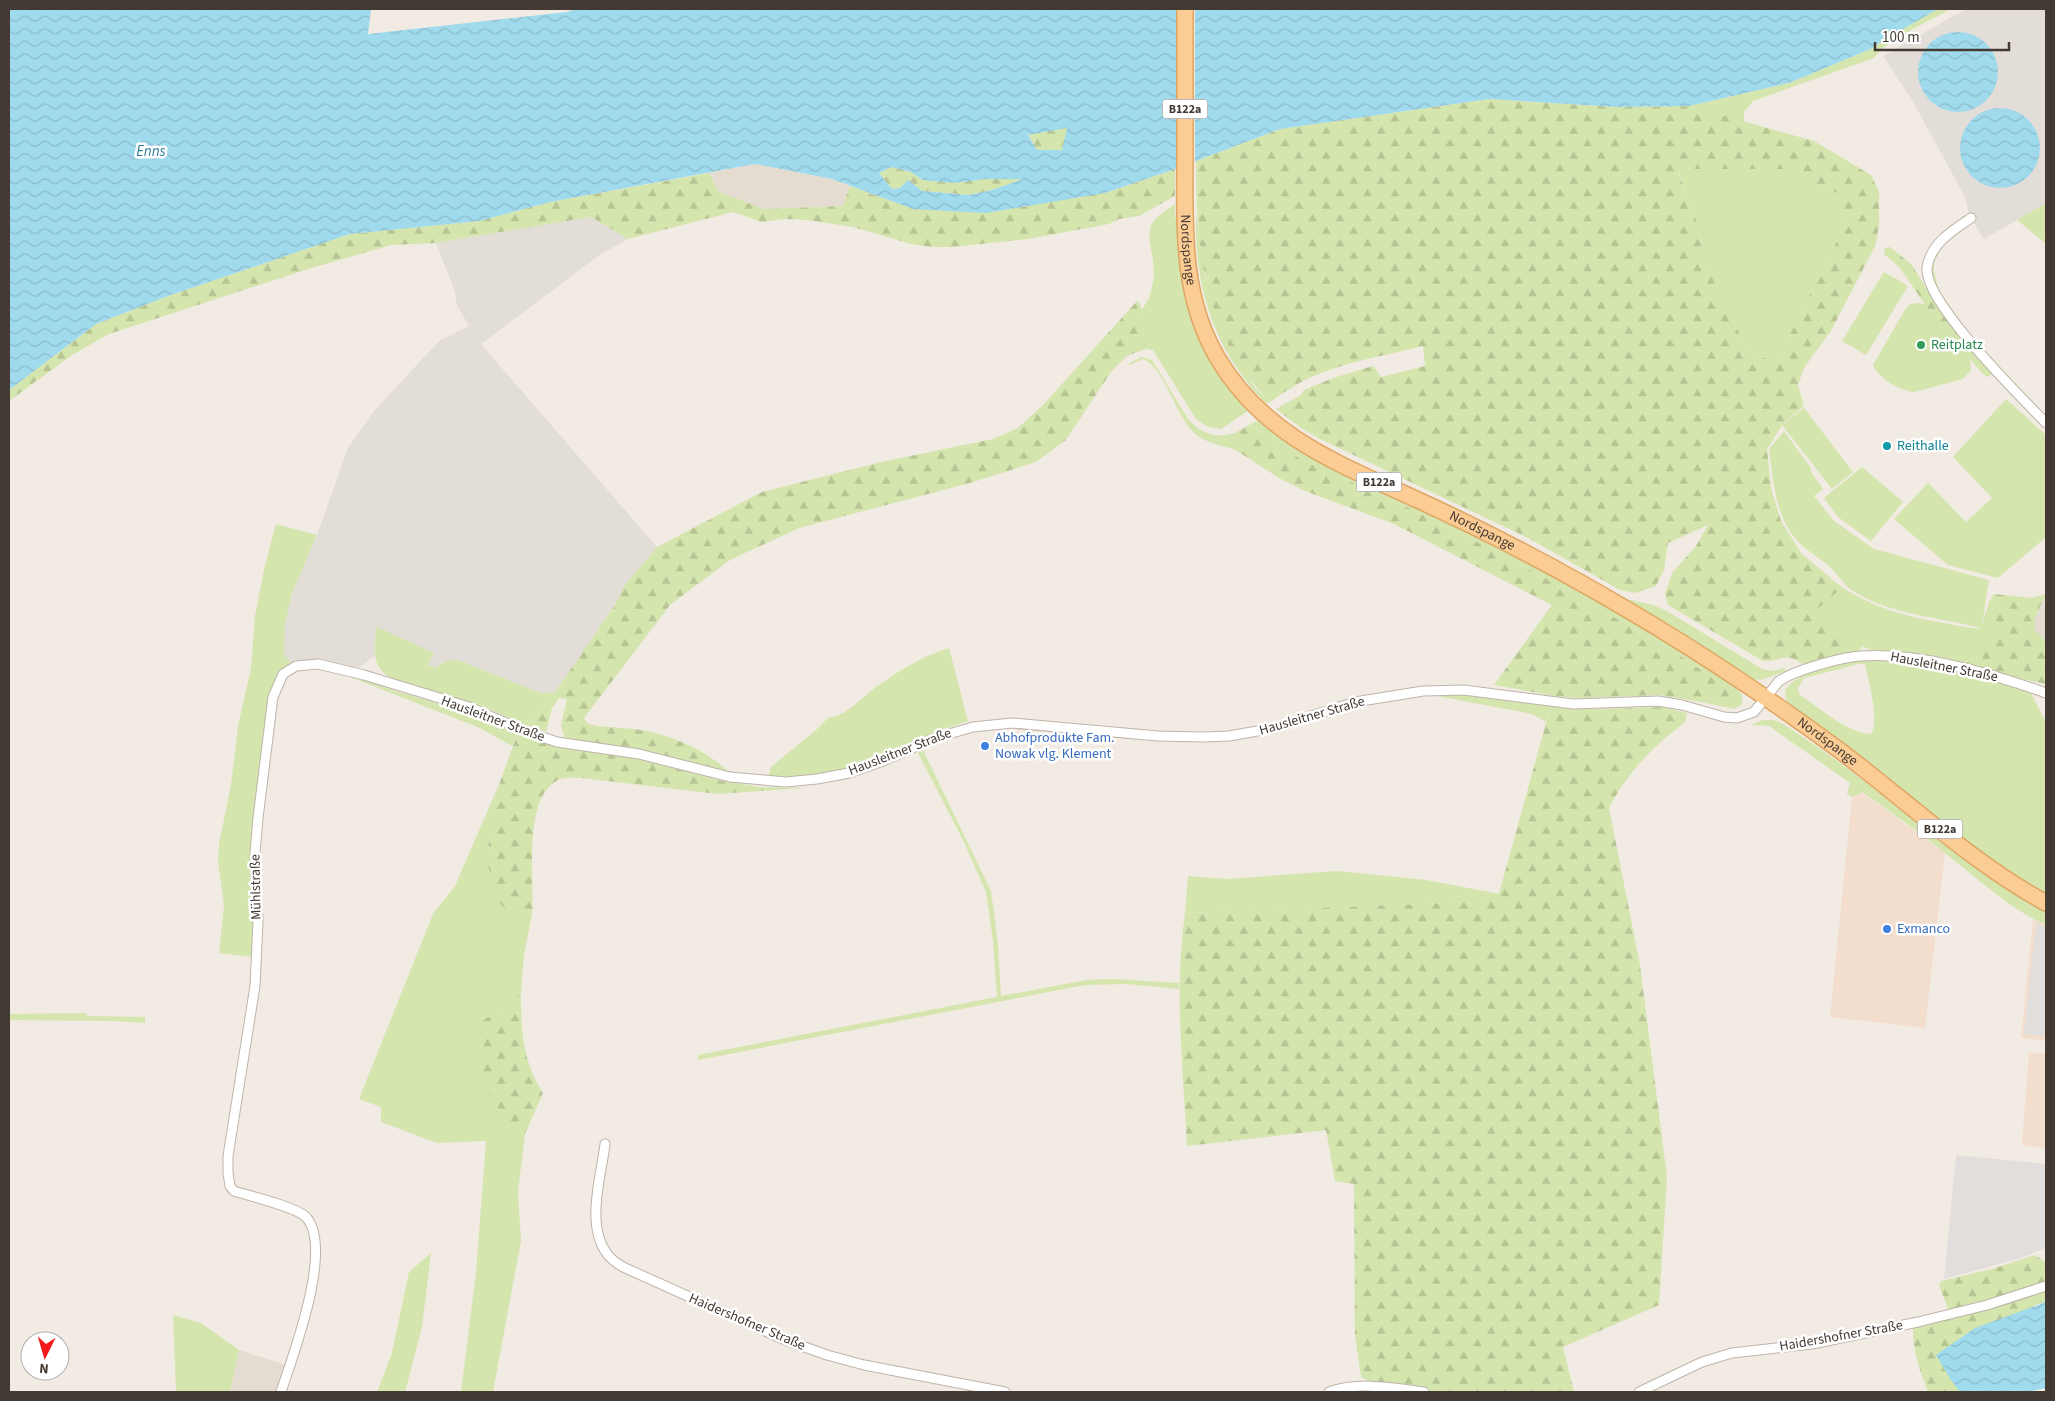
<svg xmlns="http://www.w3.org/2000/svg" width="2055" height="1401" font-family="'Source Sans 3',sans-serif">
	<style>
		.residential { fill: #e5dcd1 }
		.commercial { fill: #f3dece }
		.industrial { fill: #e3ddd8 }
		.green { fill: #d4e5ad; fill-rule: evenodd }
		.forest { fill: url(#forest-firs); fill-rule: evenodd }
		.parking { fill: #e2dedc }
		.water { fill: url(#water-waves); fill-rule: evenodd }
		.pier { fill: #f1ebe3 }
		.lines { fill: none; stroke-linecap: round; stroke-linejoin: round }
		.minor-casing { stroke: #bfb4a9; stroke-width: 11 }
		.primary-casing { stroke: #dfa663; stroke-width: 18 }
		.minor { stroke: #fff; stroke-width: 9 }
		.primary { stroke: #fbcc93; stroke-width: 15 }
		.leisure-dot { fill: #2e9e5b; stroke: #fff; stroke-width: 2 }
		.culture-dot { fill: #0f9aa8; stroke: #fff; stroke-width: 2 }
		.shop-dot { fill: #3f7fe0; stroke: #fff; stroke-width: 2 }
		.labels { text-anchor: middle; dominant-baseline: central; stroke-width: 5; stroke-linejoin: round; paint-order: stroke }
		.shield { fill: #fff; stroke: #7b7571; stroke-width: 1 }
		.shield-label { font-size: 12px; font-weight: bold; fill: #433a34 }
		.street-label { font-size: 14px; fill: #433a34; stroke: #fff }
		.leisure-label { font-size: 14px; fill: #27864d; stroke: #fff; text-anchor: start }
		.culture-label { font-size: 14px; fill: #0d838f; stroke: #fff; text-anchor: start }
		.shop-label { font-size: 14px; fill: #366cbe; stroke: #fff; text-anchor: start }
		.water-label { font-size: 15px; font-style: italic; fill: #2e7e9b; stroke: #fff }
	</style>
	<defs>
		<pattern id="forest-firs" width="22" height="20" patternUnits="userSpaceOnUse" patternTransform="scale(1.25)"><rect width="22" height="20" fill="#d4e5ad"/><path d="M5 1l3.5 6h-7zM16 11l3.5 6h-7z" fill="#b7c595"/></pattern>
		<pattern id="water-waves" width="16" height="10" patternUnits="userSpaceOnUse" patternTransform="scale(1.25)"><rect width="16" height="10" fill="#a0daed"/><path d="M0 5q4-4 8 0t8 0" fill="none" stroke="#8bbccc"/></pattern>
	</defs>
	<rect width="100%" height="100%" fill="#f1ebe3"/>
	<!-- residential -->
	<g class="residential">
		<polygon points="755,164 832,179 850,186 844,206 764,209 719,192 709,173"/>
		<polygon points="2046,598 2046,641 2035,630 2035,618 2043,599"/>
		<polygon points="239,1350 292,1367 285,1392 230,1392"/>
	</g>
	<!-- commercial -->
	<g class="commercial">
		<polygon points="1861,792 1945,853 1925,1028 1830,1017 1852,797"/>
		<polygon points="2033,919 2046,925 2046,1041 2021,1038"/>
		<polygon points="2029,1052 2046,1054 2046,1148 2027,1146 2022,1144"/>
	</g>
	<!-- industrial -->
	<g class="industrial">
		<polygon points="1966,9 2046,9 2046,203 1984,239 1969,214 1965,197 1912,100 1883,56"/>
		<polygon points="591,217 628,239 598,256 481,344 657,547 625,585 615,605 555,692 541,693 458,660 440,663 437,668 428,665 434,653 374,641 374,656 358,668 352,669 292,664 284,655 285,624 292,593 317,535 348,448 374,411 439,341 469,326 457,305 454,289 436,243"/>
	</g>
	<!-- green -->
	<g class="green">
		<path d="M1938,9H1950C1928,23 1889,37 1874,58L1753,101L1744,112V122L1689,106L1789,83L1873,48L1882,41Z"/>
		<polygon points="1691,169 1798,169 1815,187 1838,193 1847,221 1776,362 1749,353 1709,271 1695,216 1678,171"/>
		<polygon points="2046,203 2046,244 2017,220"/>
		<polygon points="1175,204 1175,218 1178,219 1182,276 1189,308 1249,410 1221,429 1208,427 1196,419 1153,350 1145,349 1142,310 1150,296 1154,277 1153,260 1149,238 1151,225 1158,216"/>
		<path d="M1196,212L1205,278L1231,349L1255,388L1270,402L1266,403C1213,350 1194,286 1196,212Z"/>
		<polygon points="1973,222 1944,245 1940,250 1934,263 1934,271 1939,290 1960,321 1979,344 2046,416 2046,418 2009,380 1959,322 1935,286 1932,272 1935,255 1942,245"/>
		<polygon points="1884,272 1908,286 1866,355 1842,341"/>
		<path d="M1919,303L1926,305L1970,359L1971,370L1963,379L1914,392C1900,391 1878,378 1873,365L1906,308L1910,304Z"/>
		<path d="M1142,357L1152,360L1188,419C1202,434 1215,439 1235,433L1234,449C1222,446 1208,443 1198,436C1175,419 1166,368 1143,359L1127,366L1131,362Z"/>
		<polygon points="2006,399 2046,435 2046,537 1998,578 1948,565 1894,519 1928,483 1966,522 1992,498 1953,457"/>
		<polygon points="1804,408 1853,472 1832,489 1782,425"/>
		<polygon points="1258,420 1286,442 1325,464 1416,506 1538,566 1662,638 1734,686 1742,695 1742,704 1734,709 1701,702 1729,697 1730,690 1679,655 1551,581 1471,539 1383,495 1324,471 1295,456 1251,424"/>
		<polygon points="1292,429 1333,453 1522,543 1626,599 1653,605 1667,611 1762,669 1773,671 1784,668 1786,671 1761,680 1753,679 1693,642 1336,457"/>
		<path d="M1784,431L1811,468V472L1823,489L1814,496L1834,521L1874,549L1989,580L1982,625L1989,602L1994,594L1993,634L1970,659L1959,665L1869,649L1862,646L1860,651L1808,616L1837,592L1839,585C1872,608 1911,618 1950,624C1960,626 1972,629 1981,628C1939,617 1891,615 1853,591C1842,584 1838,574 1829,566C1818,557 1803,548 1794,537C1775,513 1773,478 1769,449Z"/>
		<polygon points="1862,467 1903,502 1871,541 1838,517 1824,498"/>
		<polygon points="276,524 317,535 292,593 285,624 284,655 292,664 279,676 254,882 253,957 219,953 224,905 218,861 219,844 231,785 238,726 251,668 255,616 265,565"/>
		<path d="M377,627L434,653L428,665L436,668C443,661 448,660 458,660L541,693L555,692L524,725L487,708L417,687L416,685C407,685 400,683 393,679C371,669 373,647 377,627Z"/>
		<path d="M949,648L968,721L938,731L853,768L811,776L771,777L769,775L771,767L816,730L828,718C847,716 861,698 876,687C899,671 922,656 949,648Z"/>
		<path d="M1865,660C1921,660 1977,673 2030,691L2046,722V897L1980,852L1843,744L1790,705L1786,699L1785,690C1801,669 1841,664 1865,660ZM1859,664H1865C1868,679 1880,721 1871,734C1849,734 1818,707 1799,694L1798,688L1804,678Z"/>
		<path d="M314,667L343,673L395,691L478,715L518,732L512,746L480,728L340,673L322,669H301L290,675L281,684C289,671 299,669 314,667Z"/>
		<polygon points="1462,695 1551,705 1546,722 1532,714 1437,696"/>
		<path d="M1763,720H1774L1783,724C1874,782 1953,857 2046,912V925C2009,908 1978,879 1946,854C1919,832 1890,812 1862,792L1852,797L1847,794L1850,783L1769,726L1751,725Z"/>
		<polygon points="922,748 991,891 998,944 1001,996 1087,980 1113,979 1179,983 1179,989 1127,984 1085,985 698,1060 698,1055 997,997 993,941 986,892 963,840 917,751"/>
		<polygon points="500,782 489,827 488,864 504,908 532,914 524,955 521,992 501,1013 486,1018 503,1115 525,1134 518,1191 521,1241 493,1392 461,1392 476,1273 486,1141 437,1143 381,1122 381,1107 359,1099 433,914 455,886"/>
		<polygon points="1337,871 1426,880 1500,894 1497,901 1185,913 1188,876 1226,879"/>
		<polygon points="87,1013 87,1016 145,1017 145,1023 115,1021 9,1020 9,1014"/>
		<polygon points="431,1253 422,1327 405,1392 377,1392 392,1353 409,1272"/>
		<polygon points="173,1315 201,1323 239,1350 230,1392 176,1392"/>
	</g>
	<!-- forest -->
	<g class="forest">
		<path d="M1489,99L1617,107L1689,106L1814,141L1871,175L1879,192V226L1875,246L1832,329L1804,368L1798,385L1804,406L1783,424L1767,449L1771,488L1781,521L1801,553L1839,585L1837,592L1809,616L1860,651L1804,665C1783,650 1784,662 1763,661L1668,605L1665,594L1672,573L1696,546L1708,525L1668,543L1664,570L1656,586L1635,593L1620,590L1530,539L1320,439L1301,428L1276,409L1301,395L1304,390L1333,378L1373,366L1381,377L1425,366L1423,346C1381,357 1334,363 1296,385C1287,390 1278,396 1270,402C1204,336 1196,249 1196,161L1280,129ZM1691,169H1798L1815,187L1838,193L1847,221L1776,362L1749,353L1709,271L1695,216L1678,172Z"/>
		<polygon points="1068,127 1062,150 1037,150 1028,134"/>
		<polygon points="891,167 911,172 924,180 954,183 985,179 1025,179 992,190 969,195 922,191 908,180 900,188 892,189 879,173"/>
		<polygon points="1175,169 1175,196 1139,216 1119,219 1109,224 1028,239 953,247 930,247 911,244 853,227 807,220 785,219 762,222 733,212 628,239 591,217 436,243 391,245 308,269 109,334 72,355 9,401 9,390 96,324 168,296 350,234 479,221 550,202 709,173 719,192 764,209 843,206 850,186 913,209 1105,193"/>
		<polygon points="1890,247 1912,265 1940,311 1993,374 1987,377 1981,372 1934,317 1899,267 1884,254 1885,248"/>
		<path d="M1138,300L1142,310L1145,349L1127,356L1111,372L1066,440L1036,462L970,483L799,528L730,560L670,605L584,718L588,724C603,728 618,727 634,729C667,733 703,748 728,771L565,738L561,726L567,699L559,698L552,708L546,732L524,725L555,692L615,605L625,585L657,547L762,492L881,462L993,439L1018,428L1043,405Z"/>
		<polygon points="1251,424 1295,456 1324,471 1383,495 1471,539 1551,581 1679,655 1730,690 1731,695 1729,697 1701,702 1659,695 1578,698 1554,696 1494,685 1552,605 1394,524 1305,491 1279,478 1234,449 1235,433"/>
		<polygon points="1994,594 2032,598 2046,594 2046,598 2043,599 2035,618 2035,630 2046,641 2046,684 1959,665 1970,659 1993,634"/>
		<path d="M1551,705L1596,709L1662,707L1687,713L1685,722C1652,748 1629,770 1609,808L1640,965L1667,1177L1659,1305L1563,1347L1574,1392H1391L1361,1377L1355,1335L1354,1184L1335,1181L1326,1130L1187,1146C1183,1069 1174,990 1185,913L1497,901Z"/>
		<path d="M518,732L559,747L636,758L722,781L761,787L805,788L718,794L581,778C575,778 564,777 558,780C522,798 535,880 532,914L504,908L494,895L488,864L489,827L500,782Z"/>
		<path d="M521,992C521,1028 522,1061 543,1093L525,1134C518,1128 510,1122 504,1116C482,1091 480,1057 478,1026L486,1018L501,1013Z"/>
		<path d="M2035,1255L2046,1263V1302L2037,1304L1951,1380L1960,1392H1928C1920,1371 1913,1352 1913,1329L1951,1317L1939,1285L1941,1281L1992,1269Z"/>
	</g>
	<!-- parking -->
	<g class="parking">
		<polygon points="2036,923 2046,927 2046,1036 2024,1034"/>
		<polygon points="1956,1155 2046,1164 2046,1248 2018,1259 1944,1279"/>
	</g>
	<!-- water -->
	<g class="water">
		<path d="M9,9H371L368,34L567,12L576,9H1938L1882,41L1873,48L1789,83L1689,106L1617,107L1489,99L1280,129L1175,169L1105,193L986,213L913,209L832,179L755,164L550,202L479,221L350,234L168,296L96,324L9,390ZM1067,128L1062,150H1037L1028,135ZM891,167L911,172L923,180L954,183L985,179H1023L992,190L969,195L922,191L908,180L900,188L892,189L879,173Z"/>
		<circle cx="1958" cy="72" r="40"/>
		<circle cx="2000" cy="148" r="40"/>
		<polygon points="2046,1302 2046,1388 2028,1392 1960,1392 1951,1380 1936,1355 1975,1328"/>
	</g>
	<!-- pier -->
	<polygon class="pier" points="1177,9 1195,9 1195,164 1177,171"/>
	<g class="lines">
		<defs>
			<g id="minor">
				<path d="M1971,218C1953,230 1930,244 1927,268C1924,302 2020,396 2046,423"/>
				<path d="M605,1144C601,1178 585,1226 608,1255C612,1260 618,1264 623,1267L785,1340L827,1355L864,1365L1005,1392"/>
				<path d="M281,1392C293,1355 334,1248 306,1217C296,1207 250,1196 234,1191L230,1186L228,1173V1156L255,986L258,922L255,853L258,818L273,697L283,674L296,666L318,664L364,675L469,707L525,731L557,742L639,754L730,777L786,782L817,779L849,773L883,761L935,738L973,727L1012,723L1158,736L1204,737L1229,736L1274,728L1355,702L1423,691L1464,690L1573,704L1658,701L1682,705L1724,717L1737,718L1754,712L1779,681L1788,676C1805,668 1842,657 1861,656C1917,652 1993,674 2046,693"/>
				<path d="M1329,1392C1359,1381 1394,1388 1424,1392"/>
				<polyline points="1639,1392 1702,1362 1732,1353 1812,1344 1918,1322 1987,1305 2046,1286"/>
			</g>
			<g id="primary">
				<path id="s1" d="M1185,9C1185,56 1185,104 1185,152C1185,222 1180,294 1217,357C1263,436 1339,464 1418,500C1566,568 1708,653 1839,750C1907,801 1971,862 2046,903"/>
			</g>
		</defs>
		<!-- minor casing -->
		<use href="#minor" class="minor-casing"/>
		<!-- primary casing -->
		<use href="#primary" class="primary-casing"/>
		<!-- minor -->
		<use href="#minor" class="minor"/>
		<!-- primary -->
		<use href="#primary" class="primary"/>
	</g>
	<!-- markers -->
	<circle class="leisure-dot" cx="1921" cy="345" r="5"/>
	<circle class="culture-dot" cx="1887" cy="446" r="5"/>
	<g class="shop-dot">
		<circle cx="985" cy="746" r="5"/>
		<circle cx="1887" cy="929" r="5"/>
	</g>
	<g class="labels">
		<!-- shield labels -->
		<g class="shield">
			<rect x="1162.5" y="99.5" width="45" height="19" rx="4"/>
			<rect x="1356.5" y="472.5" width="45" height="19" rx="4"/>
			<rect x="1917.5" y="819.5" width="45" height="19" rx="4"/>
		</g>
		<g class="shield-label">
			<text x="1185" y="109">B122a</text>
			<text x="1379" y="482">B122a</text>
			<text x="1940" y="829">B122a</text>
		</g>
		<!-- street labels -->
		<g class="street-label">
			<text stroke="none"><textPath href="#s1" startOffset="241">Nordspange</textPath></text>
			<text stroke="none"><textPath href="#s1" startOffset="676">Nordspange</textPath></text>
			<text transform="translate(1944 667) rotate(11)">Hausleitner Straße</text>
			<text transform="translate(1312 716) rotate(-16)">Hausleitner Straße</text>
			<text transform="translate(493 719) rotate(20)">Hausleitner Straße</text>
			<text stroke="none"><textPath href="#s1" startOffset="1081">Nordspange</textPath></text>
			<text transform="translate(900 752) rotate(-21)">Hausleitner Straße</text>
			<text transform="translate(256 887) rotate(-91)">Mühlstraße</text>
			<text transform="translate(747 1322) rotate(23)">Haidershofner Straße</text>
			<text transform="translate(1841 1336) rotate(-10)">Haidershofner Straße</text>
		</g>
		<!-- leisure labels -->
		<g class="leisure-label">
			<text x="1931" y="345">Reitplatz</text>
		</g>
		<!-- culture labels -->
		<g class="culture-label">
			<text x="1897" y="446">Reithalle</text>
		</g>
		<!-- shop labels -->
		<g class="shop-label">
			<text x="995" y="738">Abhofprodukte Fam.<tspan x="995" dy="16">Nowak vlg. Klement</tspan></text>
			<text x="1897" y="929">Exmanco</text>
		</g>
		<!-- water labels -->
		<g class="water-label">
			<text x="151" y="151">Enns</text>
		</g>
	</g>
	<!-- border -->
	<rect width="2055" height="1401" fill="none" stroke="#433a34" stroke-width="20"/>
	<!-- north arrow -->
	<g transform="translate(45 1356) rotate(185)"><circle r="24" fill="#ffffff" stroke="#b4b0ae"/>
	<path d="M0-4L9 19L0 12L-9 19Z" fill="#f3191b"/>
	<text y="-8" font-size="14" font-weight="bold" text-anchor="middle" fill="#433a34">N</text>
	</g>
	<!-- scale -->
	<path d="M1875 42v8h134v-8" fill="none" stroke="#433a34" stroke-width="2.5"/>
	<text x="1882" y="42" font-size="15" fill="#433a34" stroke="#ffffff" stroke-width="4" paint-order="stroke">100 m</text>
</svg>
